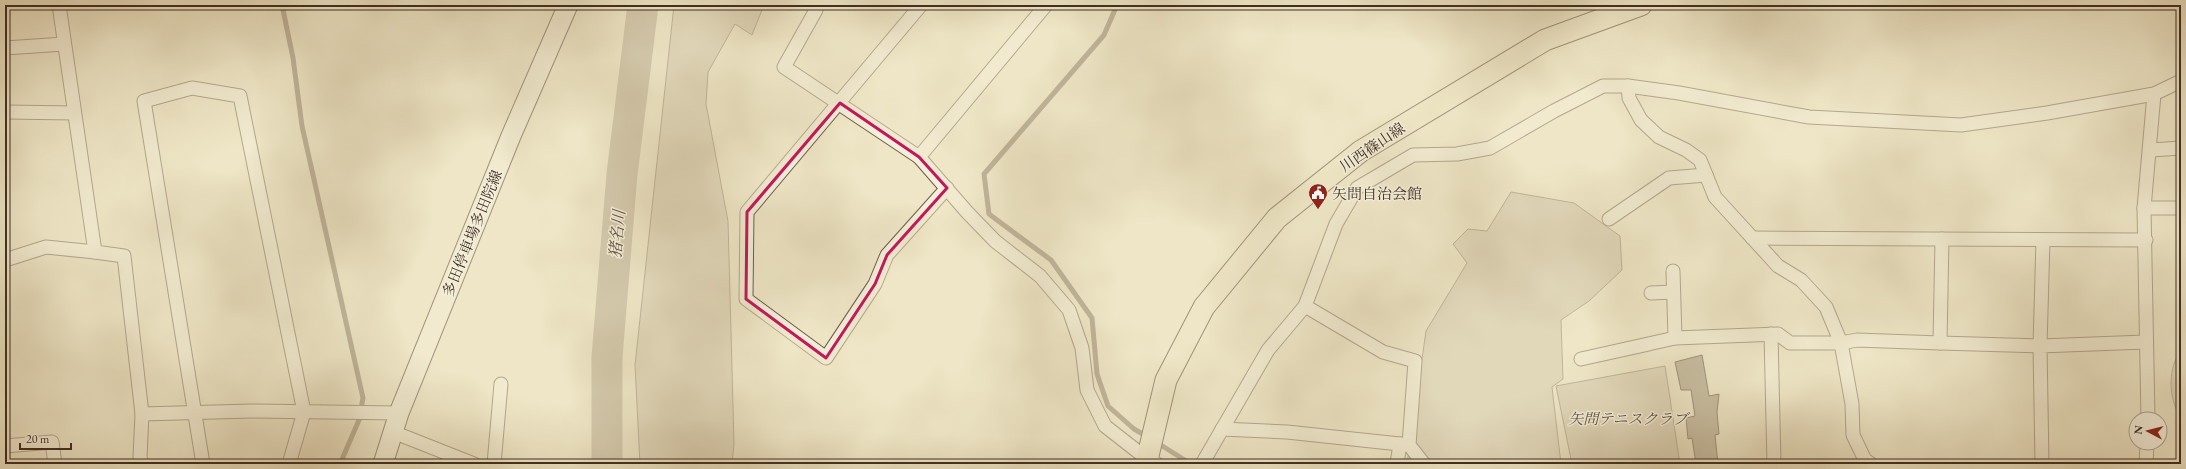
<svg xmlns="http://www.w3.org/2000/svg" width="2186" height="469" font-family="'EB Garamond','Noto Serif JP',serif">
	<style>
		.green { fill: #d0c7aa; stroke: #887b66 }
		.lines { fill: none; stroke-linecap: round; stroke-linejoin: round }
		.stream { stroke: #857863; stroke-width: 5 }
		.river { stroke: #b3a88e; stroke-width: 31 }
		.building { fill: #9a8e77; stroke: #402f22 }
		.street-casing { stroke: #6c5d4b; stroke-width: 15 }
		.secondary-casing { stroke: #402f22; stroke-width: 21 }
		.primary-casing { stroke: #402f22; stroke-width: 23 }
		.street { stroke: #f4efda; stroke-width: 13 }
		.secondary { stroke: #f4efda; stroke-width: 19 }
		.primary { stroke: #eee6c6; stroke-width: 21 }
		.marked { fill: none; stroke: #c2185b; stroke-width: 3; stroke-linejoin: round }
		.labels { text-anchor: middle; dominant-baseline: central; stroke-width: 3; stroke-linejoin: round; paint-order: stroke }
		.street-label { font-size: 15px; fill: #402f22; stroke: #f4efda }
		.poi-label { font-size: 15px; fill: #402f22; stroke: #f4efda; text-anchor: start }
		.park-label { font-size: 15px; font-style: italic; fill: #5d4d3d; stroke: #f4efda }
		.water-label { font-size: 16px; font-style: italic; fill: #5d4d3d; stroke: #f4efda }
	</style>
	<rect width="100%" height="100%" fill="#eee6c6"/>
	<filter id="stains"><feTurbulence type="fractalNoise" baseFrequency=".005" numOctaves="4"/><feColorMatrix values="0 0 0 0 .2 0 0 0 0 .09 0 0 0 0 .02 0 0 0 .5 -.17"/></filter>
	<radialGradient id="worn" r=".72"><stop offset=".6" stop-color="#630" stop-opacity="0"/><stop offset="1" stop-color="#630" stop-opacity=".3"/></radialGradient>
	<!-- green -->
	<g class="green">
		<polygon points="674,5 764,5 752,35 735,24 708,72 706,104 728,221 734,444 732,464 640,464 635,365"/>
		<polygon points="1511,192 1574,203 1620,236 1622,270 1589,301 1561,320 1563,379 1552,387 1561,464 1407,464 1426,331 1467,263 1453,244 1468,229 1487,231"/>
		<path d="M2181,351V414L2177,411C2169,394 2168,367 2181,351Z"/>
		<polygon points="1665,366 1680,464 1572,464 1556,386"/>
	</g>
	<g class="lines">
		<!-- stream -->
		<g class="stream">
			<polyline points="282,5 293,58 302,126 363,398 359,420 340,464"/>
			<polyline points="1117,5 1104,35 984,174 989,214 1051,260 1092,318 1097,374 1108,406 1134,429 1148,437"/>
			<polyline points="1156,442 1191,464"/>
		</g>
		<!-- river -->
		<polyline class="river" points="607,464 607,357 622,174 643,5"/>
	</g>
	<!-- building -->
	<polygon class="building" points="1702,355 1709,396 1719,394 1717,412 1719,434 1715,435 1718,464 1696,464 1692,438 1688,439 1686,418 1695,416 1691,390 1681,390 1675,362"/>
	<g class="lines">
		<defs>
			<g id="street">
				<polyline points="59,5 95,252 124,256 142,414 140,457 142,464"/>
				<polyline points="816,5 816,10 784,67 919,157 967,212 995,241 1040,276 1069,310 1082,348 1087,390 1105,426 1146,458 1157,464"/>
				<polyline points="921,5 747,212 746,299 826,358 875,284 887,255 947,188"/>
				<polyline points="5,48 64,44"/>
				<polyline points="1628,86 1629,98 1641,120 1659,137 1686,150 1700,160 1715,197 1778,266 1801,280 1826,307 1841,343 1857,340 1940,343"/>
				<polyline points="5,112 74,113"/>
				<polyline points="2151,150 2181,148"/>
				<polyline points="919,157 1046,5"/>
				<polyline points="2144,208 2181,208"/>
				<polyline points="1609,219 1669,178 1706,175"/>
				<polyline points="1752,238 2146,240"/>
				<polyline points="1942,239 1940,343 2040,346 2043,240"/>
				<polyline points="5,260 46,247 95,252"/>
				<polyline points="1673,271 1675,338"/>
				<polyline points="1651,293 1673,292"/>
				<polyline points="1305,306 1383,352 1415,361 1409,445 1424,464"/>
				<polyline points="1771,334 1774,464"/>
				<polyline points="1649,344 1581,359 1675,338 1778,334 1790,343 1841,343 1852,404 1853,435 1865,460 1871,464"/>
				<polyline points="142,414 252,411 399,413"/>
				<polyline points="2148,419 2144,208 2154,94"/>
				<polyline points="1222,429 1287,432 1409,445"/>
				<polyline points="393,432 474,464"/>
				<polyline points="5,446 52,442 55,464"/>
				<polyline points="203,464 144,101 192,88 240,96 304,412 289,464"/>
				<polyline points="494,464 501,384"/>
				<polyline points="1202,464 1268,350 1305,306 1336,224 1357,188 1413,155 1457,154 1490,148 1554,111 1603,86 1628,86 1679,93 1809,117 1961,125 2047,113 2154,94 2181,81"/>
				<polyline points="1397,464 1400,444"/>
				<polyline points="2042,464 2040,346 2145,342"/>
				<polyline points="2146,464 2147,443"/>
			</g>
			<polyline id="secondary" points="383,464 399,413 511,136 568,5"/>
			<polyline id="primary" points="1146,464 1166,380 1204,307 1277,218 1361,151 1545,40 1641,5"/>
		</defs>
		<!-- street casing -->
		<use href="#street" class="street-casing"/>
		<!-- secondary casing -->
		<use href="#secondary" class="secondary-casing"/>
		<!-- primary casing -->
		<use href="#primary" class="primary-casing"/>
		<!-- street -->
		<use href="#street" class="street"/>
		<!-- secondary -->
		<use href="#secondary" class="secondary"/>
		<!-- primary -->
		<use href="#primary" class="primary"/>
	</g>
	<!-- marked area -->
	<path d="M0 0H2186V469H0ZM840,103L919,157L947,188L887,255L875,284L826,358L746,299L747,212Z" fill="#eee6c6" fill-opacity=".55" fill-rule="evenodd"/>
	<path class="marked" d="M840,103L919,157L947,188L887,255L875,284L826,358L746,299L747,212Z"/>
	<!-- icons -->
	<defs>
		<symbol id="civic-pin" viewBox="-11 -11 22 30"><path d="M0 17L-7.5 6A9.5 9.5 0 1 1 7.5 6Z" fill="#8f2418" stroke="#f4efda"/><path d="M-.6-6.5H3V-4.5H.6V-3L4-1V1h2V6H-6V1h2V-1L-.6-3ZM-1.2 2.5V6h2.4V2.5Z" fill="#fff"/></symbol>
	</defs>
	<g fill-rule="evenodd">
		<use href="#civic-pin" x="1307" y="182" width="22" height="30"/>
	</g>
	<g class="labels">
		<!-- street labels -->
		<g class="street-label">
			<text transform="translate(1372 147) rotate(-34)">川西篠山線</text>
			<text transform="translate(472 233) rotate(-68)">多田停車場多田院線</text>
		</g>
		<!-- poi labels -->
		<g class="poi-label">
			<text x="1332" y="193">矢問自治会館</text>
		</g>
		<!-- park labels -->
		<g class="park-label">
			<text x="1628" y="418">矢問テニスクラブ</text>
		</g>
		<!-- water labels -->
		<g class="water-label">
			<text transform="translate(617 234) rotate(-85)">猪名川</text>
		</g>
	</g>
	<!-- margin -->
	<rect width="2186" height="469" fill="none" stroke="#eee6c6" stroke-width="20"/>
	<rect x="6" y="6" width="2174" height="457" fill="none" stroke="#402f22" stroke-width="2"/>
	<rect x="10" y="10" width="2166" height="449" fill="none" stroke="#402f22"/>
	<!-- north arrow -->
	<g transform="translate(2148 431) rotate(277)"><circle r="19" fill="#f4efda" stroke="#aca290"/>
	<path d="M0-3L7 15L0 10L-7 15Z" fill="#8f2418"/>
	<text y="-6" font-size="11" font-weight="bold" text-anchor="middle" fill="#402f22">N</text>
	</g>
	<!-- scale -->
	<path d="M20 443v6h51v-6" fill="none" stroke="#402f22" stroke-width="2"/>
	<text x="26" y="443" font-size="12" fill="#402f22" stroke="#f4efda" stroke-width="3" paint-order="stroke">20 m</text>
	<rect width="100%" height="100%" filter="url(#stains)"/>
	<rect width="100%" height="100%" fill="url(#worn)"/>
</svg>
